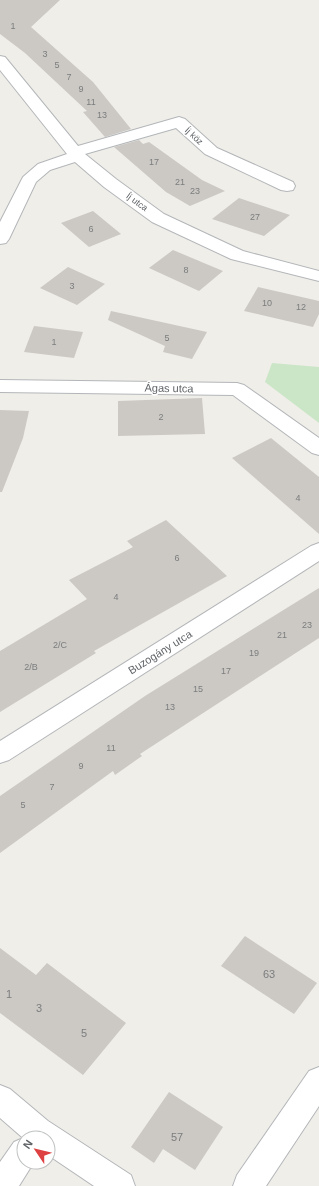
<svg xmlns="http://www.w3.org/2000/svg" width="319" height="1186" font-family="Helvetica,sans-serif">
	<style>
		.green { fill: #cae6c7 }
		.building { fill: #ccc9c5 }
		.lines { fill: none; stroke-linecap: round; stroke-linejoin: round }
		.minor-casing { stroke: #b3b6b9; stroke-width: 2 }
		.minor { fill: #fff; fill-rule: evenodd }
		.labels { text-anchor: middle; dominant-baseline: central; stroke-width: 3; stroke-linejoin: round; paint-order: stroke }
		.number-label { font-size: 9px; fill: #7b7d7e }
		.far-street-label { font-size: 9px; fill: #606467; stroke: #fff }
		.street-label { font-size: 11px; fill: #606467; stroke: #fff }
		.near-number-label { font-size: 11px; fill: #7b7d7e }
	</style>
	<rect width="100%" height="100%" fill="#f0eee9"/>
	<!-- green -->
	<polygon class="green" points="272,363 319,367 319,423 265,382"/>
	<!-- building -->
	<g class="building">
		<polygon points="0,0 60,0 31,27 93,82 131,129 105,137 83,112 87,111 25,53 0,34"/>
		<polygon points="139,140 143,144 149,142 202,180 225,191 190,206 166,192 114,147"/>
		<polygon points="239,198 290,215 264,236 212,219"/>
		<polygon points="93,211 121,234 89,247 61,223"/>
		<polygon points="173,250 223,271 199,291 149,268"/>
		<polygon points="68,267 105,284 77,305 40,288"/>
		<polygon points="258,287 319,301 319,314 313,327 244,311"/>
		<polygon points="111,311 207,332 192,359 163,352 165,346 108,320"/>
		<polygon points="34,326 83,332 74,358 24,352"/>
		<polygon points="202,398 205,434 118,436 118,401"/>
		<polygon points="0,410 29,411 23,438 2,492 0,492"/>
		<polygon points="271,438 319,477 319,534 232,458"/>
		<polygon points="166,520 227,576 94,651 96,653 0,712 0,651 87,599 69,580 133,547 127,541"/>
		<polygon points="319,588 319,638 140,754 142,756 115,775 113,771 0,853 0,796 145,696"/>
		<polygon points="245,936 317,983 294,1014 221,966"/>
		<polygon points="0,948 36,975 47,963 126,1023 83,1075 0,1013"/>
		<polygon points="169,1092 223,1127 195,1170 163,1149 154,1163 131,1147"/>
	</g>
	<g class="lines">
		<defs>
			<g id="minor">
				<polygon points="0,56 5,57 78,146 179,117 185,119 217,148 293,182 295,186 293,190 287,191 281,190 205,154 176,128 85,154 116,179 164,214 243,251 319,271 319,281 231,259 152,222 104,187 75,162 50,170 36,182 9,239 6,243 0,244 0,222 23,177 38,164 67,154 0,70"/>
				<polygon points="0,380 237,383 244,385 319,438 319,455 312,453 233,395 0,392"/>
				<polygon points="319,543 319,561 9,760 0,763 0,741 311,546"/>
				<polygon points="319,1067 319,1106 266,1186 233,1186 237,1175 309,1071"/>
				<polygon points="0,1085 10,1089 48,1121 131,1175 135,1186 94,1186 48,1155 48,1138 24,1138 24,1162 34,1162 19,1186 0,1186 0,1162 14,1142 23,1138 0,1118"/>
			</g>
		</defs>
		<!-- minor casing -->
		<use href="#minor" class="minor-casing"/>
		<!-- minor -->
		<use href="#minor" class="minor"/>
	</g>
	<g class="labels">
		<!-- number labels -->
		<g class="number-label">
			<text x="13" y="26">1</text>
			<text x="45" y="54">3</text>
			<text x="57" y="65">5</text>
			<text x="69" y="77">7</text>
			<text x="81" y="89">9</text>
			<text x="91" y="102">11</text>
			<text x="102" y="115">13</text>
			<text x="154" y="162">17</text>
			<text x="180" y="182">21</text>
			<text x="195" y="191">23</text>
			<text x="255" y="217">27</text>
			<text x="91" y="229">6</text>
			<text x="186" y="270">8</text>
			<text x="72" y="286">3</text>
			<text x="267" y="303">10</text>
			<text x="301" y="307">12</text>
			<text x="167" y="338">5</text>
			<text x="54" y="342">1</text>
			<text x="161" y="417">2</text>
			<text x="298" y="498">4</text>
			<text x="177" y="558">6</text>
			<text x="116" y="597">4</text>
			<text x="307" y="625">23</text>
			<text x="282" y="635">21</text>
			<text x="60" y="645">2/C</text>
			<text x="254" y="653">19</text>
			<text x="31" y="667">2/B</text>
			<text x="226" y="671">17</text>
			<text x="198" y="689">15</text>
			<text x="170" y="707">13</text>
			<text x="111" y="748">11</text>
			<text x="81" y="766">9</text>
			<text x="52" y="787">7</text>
			<text x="23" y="805">5</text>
		</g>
		<!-- far-street labels -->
		<g class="far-street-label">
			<text transform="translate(194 136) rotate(43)">Íj köz</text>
			<text transform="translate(137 202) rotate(36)">Íj utca</text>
		</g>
		<!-- street labels -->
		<g class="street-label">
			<text transform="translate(169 388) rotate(1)">Ágas utca</text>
			<text transform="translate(160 652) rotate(-32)">Buzogány utca</text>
		</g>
		<!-- near-number labels -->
		<g class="near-number-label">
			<text x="269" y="974">63</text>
			<text x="9" y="994">1</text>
			<text x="39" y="1008">3</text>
			<text x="84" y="1033">5</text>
			<text x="177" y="1137">57</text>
		</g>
	</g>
	<!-- north arrow -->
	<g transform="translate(36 1150) rotate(305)"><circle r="19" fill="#ffffff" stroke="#bfc1c2"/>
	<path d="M0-3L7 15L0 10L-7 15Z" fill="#de4141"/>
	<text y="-6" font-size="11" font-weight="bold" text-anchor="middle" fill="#606467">N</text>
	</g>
</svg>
